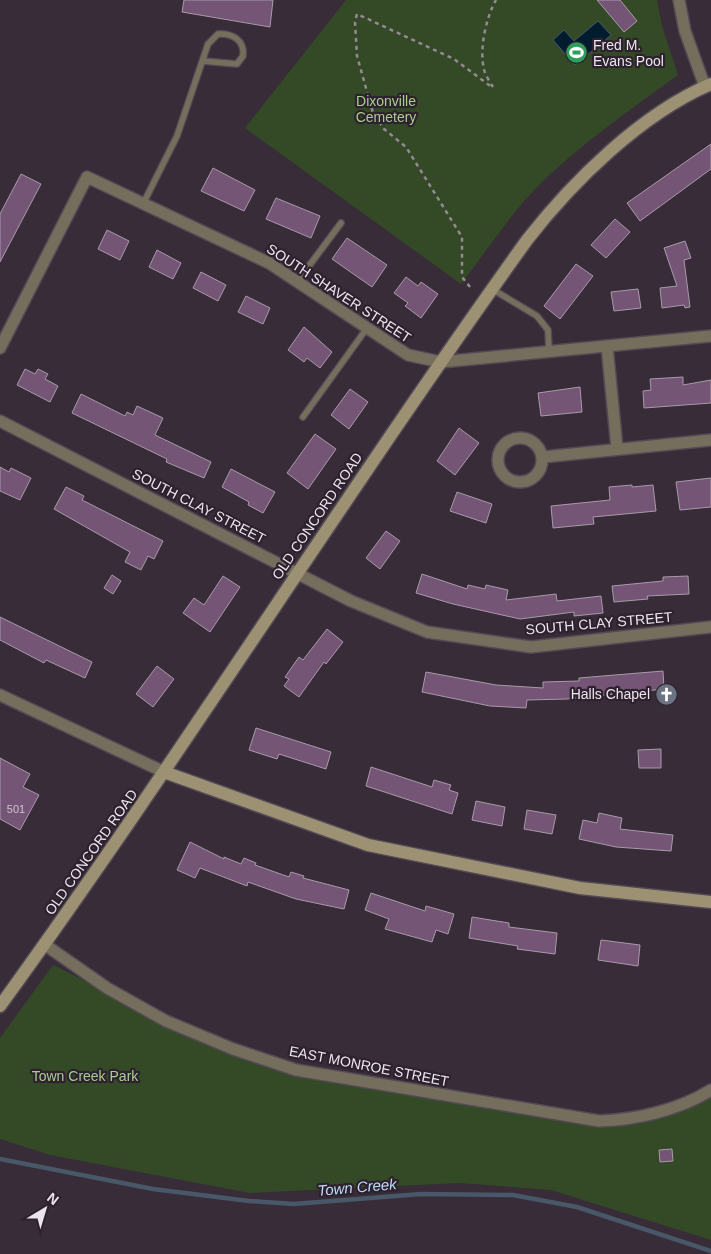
<svg xmlns="http://www.w3.org/2000/svg" width="711" height="1254" font-family="Arial,sans-serif">
	<style>
		.green { fill: #344a26 }
		.water { fill: #011b2f; stroke: #485868 }
		.lines { fill: none; stroke-linecap: round; stroke-linejoin: round }
		.stream { stroke: #485868; stroke-width: 4.5 }
		.building { fill: #745576; stroke: #a89aa9 }
		.lane-casing { stroke: #544a55; stroke-width: 8 }
		.street-casing { stroke: #544a55; stroke-width: 14 }
		.secondary-casing { stroke: #544a55; stroke-width: 15 }
		.path { stroke: #948a94; stroke-width: 2.5; stroke-dasharray: 4 4; stroke-linecap: butt }
		.lane { stroke: #766e5c; stroke-width: 5.5 }
		.street { stroke: #766e5c; stroke-width: 11 }
		.secondary { stroke: #9d9173; stroke-width: 12 }
		.labels { text-anchor: middle; dominant-baseline: central; stroke-width: 4.5; stroke-linejoin: round; paint-order: stroke }
		.number-label { font-size: 11px; fill: #cfc1cf }
		.poi-label { font-size: 14px; fill: #ede5ed; stroke: #2d222e; text-anchor: start }
		.park-label { font-size: 14px; fill: #a7cd8f; stroke: #2d222e }
		.street-label { font-size: 14px; fill: #ede5ed; stroke: #2d222e }
		.water-label { font-size: 15px; font-style: italic; fill: #baddfc; stroke: #2d222e }
	</style>
	<rect width="100%" height="100%" fill="#372c38"/>
	<!-- green -->
	<g class="green">
		<path d="M346,0H657L662,26L678,75C632,108 586,141 545,179C513,210 488,249 461,284L245,128Z"/>
		<polygon points="53,965 166,1021 296,1070 624,1121 711,1089 711,1240 551,1190 460,1183 250,1193 50,1155 0,1139 0,1038"/>
	</g>
	<!-- water -->
	<polygon class="water" points="598,21 611,35 575,65 553,40 564,30 574,41"/>
	<g class="lines">
		<!-- stream -->
		<polyline class="stream" points="0,1159 153,1189 249,1201 294,1204 421,1194 513,1195 577,1207 711,1251"/>
	</g>
	<!-- building -->
	<g class="building">
		<polygon points="184,0 273,0 270,27 182,12"/>
		<polygon points="597,0 620,0 637,21 624,32"/>
		<polygon points="711,144 711,169 640,221 627,203"/>
		<polygon points="213,168 255,190 244,211 201,191"/>
		<polygon points="21,174 41,184 0,262 0,214"/>
		<polygon points="276,198 320,216 311,238 266,219"/>
		<polygon points="615,219 630,232 606,258 591,245"/>
		<polygon points="107,230 129,241 120,260 98,249"/>
		<polygon points="347,238 387,265 372,287 332,259"/>
		<polygon points="685,241 691,258 684,260 690,307 685,308 684,305 662,308 660,288 677,286 664,248"/>
		<polygon points="157,250 181,263 173,279 149,267"/>
		<polygon points="576,264 593,276 560,319 544,306"/>
		<polygon points="201,272 226,285 218,301 193,288"/>
		<polygon points="406,277 418,286 421,282 438,294 421,318 405,306 408,303 394,293"/>
		<polygon points="638,289 641,308 614,311 611,292"/>
		<polygon points="246,296 270,308 263,324 238,312"/>
		<polygon points="304,327 332,352 320,368 307,358 304,362 288,350"/>
		<polygon points="25,369 35,374 38,369 48,374 45,379 58,386 50,402 17,385"/>
		<polygon points="683,377 683,385 711,380 711,403 644,408 643,391 651,390 650,379"/>
		<polygon points="580,387 582,412 541,416 538,393"/>
		<polygon points="350,389 368,402 349,429 331,415"/>
		<polygon points="81,394 125,416 127,412 133,415 137,406 163,418 155,435 211,462 204,478 166,462 167,459 72,413"/>
		<polygon points="459,428 479,443 455,475 437,461"/>
		<polygon points="315,434 336,449 308,489 287,473"/>
		<polygon points="0,467 9,472 11,468 31,478 20,500 0,491"/>
		<polygon points="231,469 275,492 263,513 248,505 249,502 222,487"/>
		<polygon points="711,478 711,507 680,510 676,482"/>
		<polygon points="632,485 632,487 653,485 656,511 593,517 594,524 553,528 551,506 610,500 609,487"/>
		<polygon points="66,487 84,496 82,500 163,541 154,559 148,556 141,570 125,562 130,552 54,509"/>
		<polygon points="457,492 492,504 486,523 450,511"/>
		<polygon points="386,531 400,541 380,569 366,558"/>
		<polygon points="422,574 467,589 468,585 485,589 486,585 508,590 506,600 556,594 557,601 601,596 603,613 574,616 574,612 520,619 453,604 416,593"/>
		<polygon points="112,575 121,581 113,594 104,588"/>
		<polygon points="223,576 240,587 210,632 183,613 194,598 204,605"/>
		<polygon points="688,576 689,594 647,596 648,599 614,602 612,586 663,581 663,577"/>
		<polygon points="0,617 92,662 85,678 46,660 44,663 0,640"/>
		<polygon points="327,629 343,642 326,664 324,662 299,697 284,686 289,679 285,677 299,657 303,660"/>
		<polygon points="157,666 174,679 153,707 136,694"/>
		<polygon points="663,671 664,689 567,699 527,700 526,708 490,706 422,692 426,672 496,685 543,688 543,682 579,681 579,678"/>
		<polygon points="256,728 331,752 326,769 279,754 277,759 249,750"/>
		<polygon points="661,749 661,768 639,768 638,750"/>
		<polygon points="0,758 30,774 23,787 39,795 20,830 0,819"/>
		<polygon points="371,767 432,787 434,780 451,785 449,790 458,793 452,814 366,786"/>
		<polygon points="476,801 505,807 502,826 472,820"/>
		<polygon points="527,810 556,815 552,834 524,829"/>
		<polygon points="599,813 622,818 620,829 673,835 671,851 616,847 579,839 583,820 597,823"/>
		<polygon points="190,842 224,859 224,857 241,864 244,858 256,863 255,865 289,877 291,872 304,876 303,878 349,890 344,909 296,899 248,882 247,886 200,868 195,878 177,870"/>
		<polygon points="371,893 425,911 426,906 454,914 448,934 436,930 432,942 385,929 389,919 365,910"/>
		<polygon points="472,917 509,923 509,927 557,933 555,954 517,949 518,946 469,938"/>
		<polygon points="601,940 640,945 638,966 598,960"/>
		<polygon points="672,1149 673,1161 660,1162 659,1150"/>
	</g>
	<g class="lines">
		<defs>
			<g id="lane">
				<path d="M143,204L177,136L208,44L218,34C232,33 245,40 243,56L237,64L203,61"/>
				<polyline points="297,282 341,223"/>
				<polyline points="492,289 537,316 548,330 549,351"/>
				<polyline points="303,417 367,328"/>
			</g>
			<g id="street">
				<polyline points="679,0 685,31 705,87"/>
				<polyline points="607,346 617,448"/>
				<polyline points="0,348 87,177 269,263 408,355 441,362 711,336"/>
				<polyline points="0,421 351,601 427,632 531,647 711,627"/>
				<circle cx="520" cy="460" r="22"/>
				<polyline points="543,457 711,440"/>
				<polyline points="0,695 164,772"/>
				<path d="M44,944L107,988L166,1021L233,1049L296,1070L599,1121C636,1120 679,1110 711,1090"/>
			</g>
			<g id="secondary">
				<polyline points="164,772 368,845 580,888 711,902"/>
				<path d="M0,1006C182,755 346,492 527,240C573,181 641,114 711,84"/>
			</g>
		</defs>
		<!-- lane casing -->
		<use href="#lane" class="lane-casing"/>
		<!-- street casing -->
		<use href="#street" class="street-casing"/>
		<!-- secondary casing -->
		<use href="#secondary" class="secondary-casing"/>
		<!-- path -->
		<g class="path">
			<path d="M493,87C490,82 485,75 484,69C479,50 486,17 496,0"/>
			<polyline points="470,287 462,277 462,237 406,147 384,129 373,113 357,56 355,22 357,14 454,59 493,88"/>
		</g>
		<!-- lane -->
		<use href="#lane" class="lane"/>
		<!-- street -->
		<use href="#street" class="street"/>
		<!-- secondary -->
		<use href="#secondary" class="secondary"/>
	</g>
	<!-- icons -->
	<defs>
		<symbol id="stadium-disc" viewBox="-11 -11 22 22"><circle r="9.5" fill="#2e9e5b" stroke="#2d222e"/><path d="M0-5a6.5 5 0 1 0 0 10a6.5 5 0 1 0 0-10ZM-3.5-1.8h7v3.6h-7Z" fill="#fff"/></symbol>
		<symbol id="church-disc" viewBox="-11 -11 22 22"><circle r="9.5" fill="#6b7280" stroke="#2d222e"/><path d="M-1.2-6h2.4v3.5h3.3v2.4h-3.3V6h-2.4V-.1h-3.3v-2.4h3.3Z" fill="#fff"/></symbol>
	</defs>
	<g fill-rule="evenodd">
		<use href="#stadium-disc" x="564" y="40" width="25" height="25"/>
		<use href="#church-disc" x="654" y="682" width="25" height="25"/>
	</g>
	<g class="labels">
		<!-- number labels -->
		<g class="number-label">
			<text x="16" y="809">501</text>
		</g>
		<!-- poi labels -->
		<g class="poi-label">
			<text x="593" y="45">Fred M.<tspan x="593" dy="16">Evans Pool</tspan></text>
			<text x="650" y="694" text-anchor="end">Halls Chapel</text>
		</g>
		<!-- park labels -->
		<g class="park-label">
			<text x="386" y="101">Dixonville<tspan x="386" dy="16">Cemetery</tspan></text>
			<text x="85" y="1076">Town Creek Park</text>
		</g>
		<!-- street labels -->
		<g class="street-label">
			<text transform="translate(339 293) rotate(33)">SOUTH SHAVER STREET</text>
			<text transform="translate(199 506) rotate(27)">SOUTH CLAY STREET</text>
			<text transform="translate(317 516) rotate(-56)">OLD CONCORD ROAD</text>
			<text transform="translate(599 623) rotate(-5)">SOUTH CLAY STREET</text>
			<text transform="translate(91 852) rotate(-55)">OLD CONCORD ROAD</text>
			<text transform="translate(369 1066) rotate(11)">EAST MONROE STREET</text>
		</g>
		<!-- water labels -->
		<g class="water-label">
			<text transform="translate(357 1187) rotate(-5)">Town Creek</text>
		</g>
	</g>
	<!-- north arrow -->
	<g transform="translate(45 1209) rotate(38)" stroke="#2d222e" stroke-width="4" paint-order="stroke">
	<path d="M0-4L9 19L0 12L-9 19Z" fill="#ede5ed"/>
	<text y="-8" font-size="14" font-weight="bold" text-anchor="middle" fill="#ede5ed">N</text>
	</g>
</svg>
